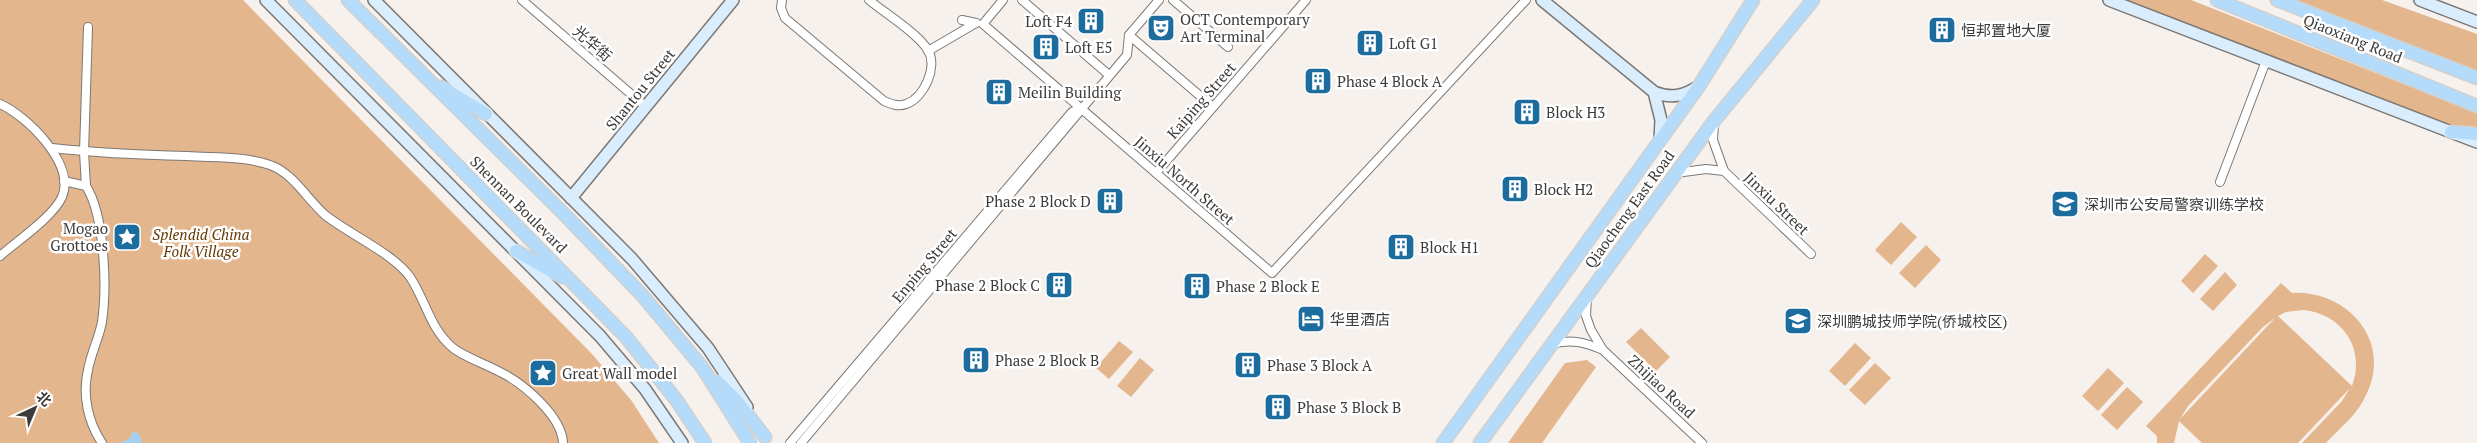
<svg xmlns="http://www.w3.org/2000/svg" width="2477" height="443" font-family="'PT Serif','Noto Sans SC',serif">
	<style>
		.green { fill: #e4b68d; fill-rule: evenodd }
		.water { fill: #a4d1f3 }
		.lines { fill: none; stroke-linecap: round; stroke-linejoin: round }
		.street-casing { stroke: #7d7874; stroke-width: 10 }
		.secondary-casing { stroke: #7d7874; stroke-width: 14 }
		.primary-casing { stroke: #d0d0cf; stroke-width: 15 }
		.street { stroke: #fff; stroke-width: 8 }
		.secondary { stroke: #daedfc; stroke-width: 11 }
		.primary { stroke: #b4dcfa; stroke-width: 12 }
		.labels { text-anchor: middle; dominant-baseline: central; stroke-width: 5; stroke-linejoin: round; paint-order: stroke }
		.poi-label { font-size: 15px; fill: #3d3b39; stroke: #fff; text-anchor: start }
		.street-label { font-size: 15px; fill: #3d3b39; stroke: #fff }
		.park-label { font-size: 15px; font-style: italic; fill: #633804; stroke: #fff }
	</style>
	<rect width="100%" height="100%" fill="#f6f1ed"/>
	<!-- green -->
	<g class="green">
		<polygon points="0,0 243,0 592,354 631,400 659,443 0,443"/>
		<polygon points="2121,0 2191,0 2477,113 2477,131 2447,131"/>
		<polygon points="2292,0 2382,0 2477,34 2477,73"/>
		<polygon points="1901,222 1917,237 1891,265 1875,250"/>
		<polygon points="1926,245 1941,260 1915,288 1899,273"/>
		<polygon points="2205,254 2218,266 2193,293 2181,281"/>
		<polygon points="2225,272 2237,285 2213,311 2200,299"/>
		<path d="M2281,283L2292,293C2346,290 2392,339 2367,393C2359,413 2340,428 2326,443H2302L2342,401L2350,388L2298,443H2202L2179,421L2174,443H2157V436L2146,426ZM2303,310C2342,314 2366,348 2352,386L2278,316L2286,312ZM2275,318L2180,419L2188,406L2263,327Z"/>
		<polygon points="1641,328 1670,357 1656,371 1626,342"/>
		<polygon points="1119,341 1133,352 1109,379 1096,368"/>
		<polygon points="1855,343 1871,358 1845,386 1829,371"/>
		<polygon points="1140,358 1154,370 1131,397 1117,386"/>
		<polygon points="1587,360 1596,367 1542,443 1508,443 1565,363"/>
		<polygon points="1875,363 1891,378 1865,405 1849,390"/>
		<polygon points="2108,368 2124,383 2098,411 2082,396"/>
		<polygon points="2127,387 2143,402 2117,430 2101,415"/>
	</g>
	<!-- water -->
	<polygon class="water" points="134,431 139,434 142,443 118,443 128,440"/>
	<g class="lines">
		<defs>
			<g id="street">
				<polyline points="522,0 646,107"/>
				<path d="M782,0L781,8L785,18L884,101C891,104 898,107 906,104C924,98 938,67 928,50C916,32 886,14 869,0"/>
				<polyline points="1003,0 983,24 1272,273 1526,0"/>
				<polyline points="1022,0 1109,75"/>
				<polyline points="1173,0 1228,47"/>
				<polyline points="962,20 976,23"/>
				<polyline points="1129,35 1213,107"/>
				<polyline points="928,51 976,23"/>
				<path d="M0,104C27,116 76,164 62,197C53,217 17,241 0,256"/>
				<polyline points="1714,123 1713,140 1724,171 1811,254"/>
				<path d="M52,148C97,153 142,155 187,156C214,158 244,156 270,165C293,173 307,199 325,215C349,234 394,254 410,277C426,301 430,329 453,348C466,358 486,364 500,372C523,383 562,416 563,443"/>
				<polyline points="1156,173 1306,0"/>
				<polyline points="1676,173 1706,169 1724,171"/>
				<path d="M64,181L86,186C105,216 107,287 102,322C99,338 91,353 88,370C82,395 88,422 102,443"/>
				<polyline points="2220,182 2266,61"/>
				<polyline points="86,186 84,152 88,27"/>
				<polyline points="1587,297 1586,316 1591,330 1603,350 1702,443"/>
				<path d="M1552,344C1572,339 1584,342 1603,350"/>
				<polyline points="790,443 1072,112 1080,108"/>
				<polyline points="801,443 1127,55 1129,35 1159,0"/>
			</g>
			<g id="secondary">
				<polyline points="266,0 600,336 645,389 682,443"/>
				<polyline points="374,0 632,259 708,348 747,407"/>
				<path d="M1542,0L1654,92C1671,99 1684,96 1699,86"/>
				<polyline points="2109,0 2477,142"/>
				<polyline points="2420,0 2477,22"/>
				<polyline points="1654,92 1661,120 1660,140"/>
				<polyline points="571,198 733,0"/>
			</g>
			<g id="primary">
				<polyline points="295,0 626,337 677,401 705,443"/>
				<polyline points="348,0 565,215 642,295 702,367 750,443"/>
				<polyline points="2217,0 2477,106"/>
				<polyline points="2277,0 2477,78"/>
				<polyline points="441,87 486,114"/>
				<polyline points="2451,132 2477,134"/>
				<polyline points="516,251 562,277"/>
				<polyline points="718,382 737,401 765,437"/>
				<polyline points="1443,443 1699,86 1753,0"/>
				<polyline points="1480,443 1714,121 1813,0"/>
			</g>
		</defs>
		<!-- street casing -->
		<use href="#street" class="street-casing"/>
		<!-- secondary casing -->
		<use href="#secondary" class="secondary-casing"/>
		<!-- primary casing -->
		<use href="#primary" class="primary-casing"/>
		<!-- street -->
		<use href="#street" class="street"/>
		<!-- secondary -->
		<use href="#secondary" class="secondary"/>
		<!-- primary -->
		<use href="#primary" class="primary"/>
	</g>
	<!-- icons -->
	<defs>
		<symbol id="building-square" viewBox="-11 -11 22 22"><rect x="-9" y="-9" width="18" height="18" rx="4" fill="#1c6c9e" stroke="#fff"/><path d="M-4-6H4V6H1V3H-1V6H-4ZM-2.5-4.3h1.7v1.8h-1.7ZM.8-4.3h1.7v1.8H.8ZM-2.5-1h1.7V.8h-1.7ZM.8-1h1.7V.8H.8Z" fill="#fff"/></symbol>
		<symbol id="theatre-square" viewBox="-11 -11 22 22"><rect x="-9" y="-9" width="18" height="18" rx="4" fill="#1c6c9e" stroke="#fff"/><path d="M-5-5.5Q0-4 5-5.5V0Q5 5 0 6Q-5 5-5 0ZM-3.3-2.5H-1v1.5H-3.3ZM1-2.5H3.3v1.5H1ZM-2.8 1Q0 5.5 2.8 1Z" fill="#fff"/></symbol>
		<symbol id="school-square" viewBox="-11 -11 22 22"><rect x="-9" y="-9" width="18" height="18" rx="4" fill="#1c6c9e" stroke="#fff"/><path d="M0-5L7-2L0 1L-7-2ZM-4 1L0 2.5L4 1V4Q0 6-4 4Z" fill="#fff"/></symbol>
		<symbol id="sight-square" viewBox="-11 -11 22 22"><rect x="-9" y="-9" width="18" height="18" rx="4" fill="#1c6c9e" stroke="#fff"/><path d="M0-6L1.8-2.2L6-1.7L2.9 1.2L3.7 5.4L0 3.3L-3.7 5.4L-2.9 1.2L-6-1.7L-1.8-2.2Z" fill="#fff"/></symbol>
		<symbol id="hotel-square" viewBox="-11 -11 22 22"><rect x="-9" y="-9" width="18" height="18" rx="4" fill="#1c6c9e" stroke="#fff"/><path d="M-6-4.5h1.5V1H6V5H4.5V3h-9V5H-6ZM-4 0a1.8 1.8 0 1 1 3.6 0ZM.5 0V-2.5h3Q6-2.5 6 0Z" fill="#fff"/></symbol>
	</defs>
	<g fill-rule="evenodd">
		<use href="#building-square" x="1075" y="5" width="32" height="32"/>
		<use href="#theatre-square" x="1145" y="12" width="32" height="32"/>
		<use href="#building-square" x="1926" y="14" width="32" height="32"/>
		<use href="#building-square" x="1354" y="27" width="32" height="32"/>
		<use href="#building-square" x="1030" y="31" width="32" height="32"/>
		<use href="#building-square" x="1302" y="65" width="32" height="32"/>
		<use href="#building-square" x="983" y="76" width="32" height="32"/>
		<use href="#building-square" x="1511" y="96" width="32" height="32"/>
		<use href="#building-square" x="1499" y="173" width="32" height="32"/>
		<use href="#building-square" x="1094" y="185" width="32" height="32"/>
		<use href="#school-square" x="2049" y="188" width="32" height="32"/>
		<use href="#sight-square" x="111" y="221" width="32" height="32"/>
		<use href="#building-square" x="1385" y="231" width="32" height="32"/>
		<use href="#building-square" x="1043" y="269" width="32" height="32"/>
		<use href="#building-square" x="1181" y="270" width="32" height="32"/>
		<use href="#hotel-square" x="1295" y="303" width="32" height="32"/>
		<use href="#school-square" x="1782" y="305" width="32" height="32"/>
		<use href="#building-square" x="960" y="344" width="32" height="32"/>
		<use href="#building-square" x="1232" y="349" width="32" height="32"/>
		<use href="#sight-square" x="527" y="357" width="32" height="32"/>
		<use href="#building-square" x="1262" y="391" width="32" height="32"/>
	</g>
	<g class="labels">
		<!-- poi labels -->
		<g class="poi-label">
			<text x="1180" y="19">OCT Contemporary<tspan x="1180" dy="17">Art Terminal</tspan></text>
			<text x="1072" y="21" text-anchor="end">Loft F4</text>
			<text x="1961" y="30">恒邦置地大厦</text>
			<text x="1389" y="43">Loft G1</text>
			<text x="1065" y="47">Loft E5</text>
			<text x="1337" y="81">Phase 4 Block A</text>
			<text x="1018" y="92">Meilin Building</text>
			<text x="1546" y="112">Block H3</text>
			<text x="1534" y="189">Block H2</text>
			<text x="1091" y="201" text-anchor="end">Phase 2 Block D</text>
			<text x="2084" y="204">深圳市公安局警察训练学校</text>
			<text x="108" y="228" text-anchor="end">Mogao<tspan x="108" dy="17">Grottoes</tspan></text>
			<text x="1420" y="247">Block H1</text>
			<text x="1040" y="285" text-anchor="end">Phase 2 Block C</text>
			<text x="1216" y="286">Phase 2 Block E</text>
			<text x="1330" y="319">华里酒店</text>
			<text x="1817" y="321">深圳鹏城技师学院(侨城校区)</text>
			<text x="995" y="360">Phase 2 Block B</text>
			<text x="1267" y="365">Phase 3 Block A</text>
			<text x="562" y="373">Great Wall model</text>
			<text x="1297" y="407">Phase 3 Block B</text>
		</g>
		<!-- street labels -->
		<g class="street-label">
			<text transform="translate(2353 38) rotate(22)">Qiaoxiang Road</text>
			<text transform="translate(593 43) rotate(41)">光华街</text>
			<text transform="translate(640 89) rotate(-51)">Shantou Street</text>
			<text transform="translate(1201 100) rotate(-49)">Kaiping Street</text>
			<text transform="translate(1185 180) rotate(41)">Jinxiu North Street</text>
			<text transform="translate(1777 203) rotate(44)">Jinxiu Street</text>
			<text transform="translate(519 204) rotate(45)">Shennan Boulevard</text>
			<text transform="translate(1629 209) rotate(-54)">Qiaocheng East Road</text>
			<text transform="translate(924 265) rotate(-50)">Enping Street</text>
			<text transform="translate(1662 386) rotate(43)">Zhijiao Road</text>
		</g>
		<!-- park labels -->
		<g class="park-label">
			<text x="201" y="234">Splendid China<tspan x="201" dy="17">Folk Village</tspan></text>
		</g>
	</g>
	<!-- north arrow -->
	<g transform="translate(35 408) rotate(44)" stroke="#ffffff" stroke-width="4" paint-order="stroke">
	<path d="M0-4L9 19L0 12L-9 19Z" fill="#3d3b39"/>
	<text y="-8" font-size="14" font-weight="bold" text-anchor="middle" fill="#3d3b39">北</text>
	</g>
</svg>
